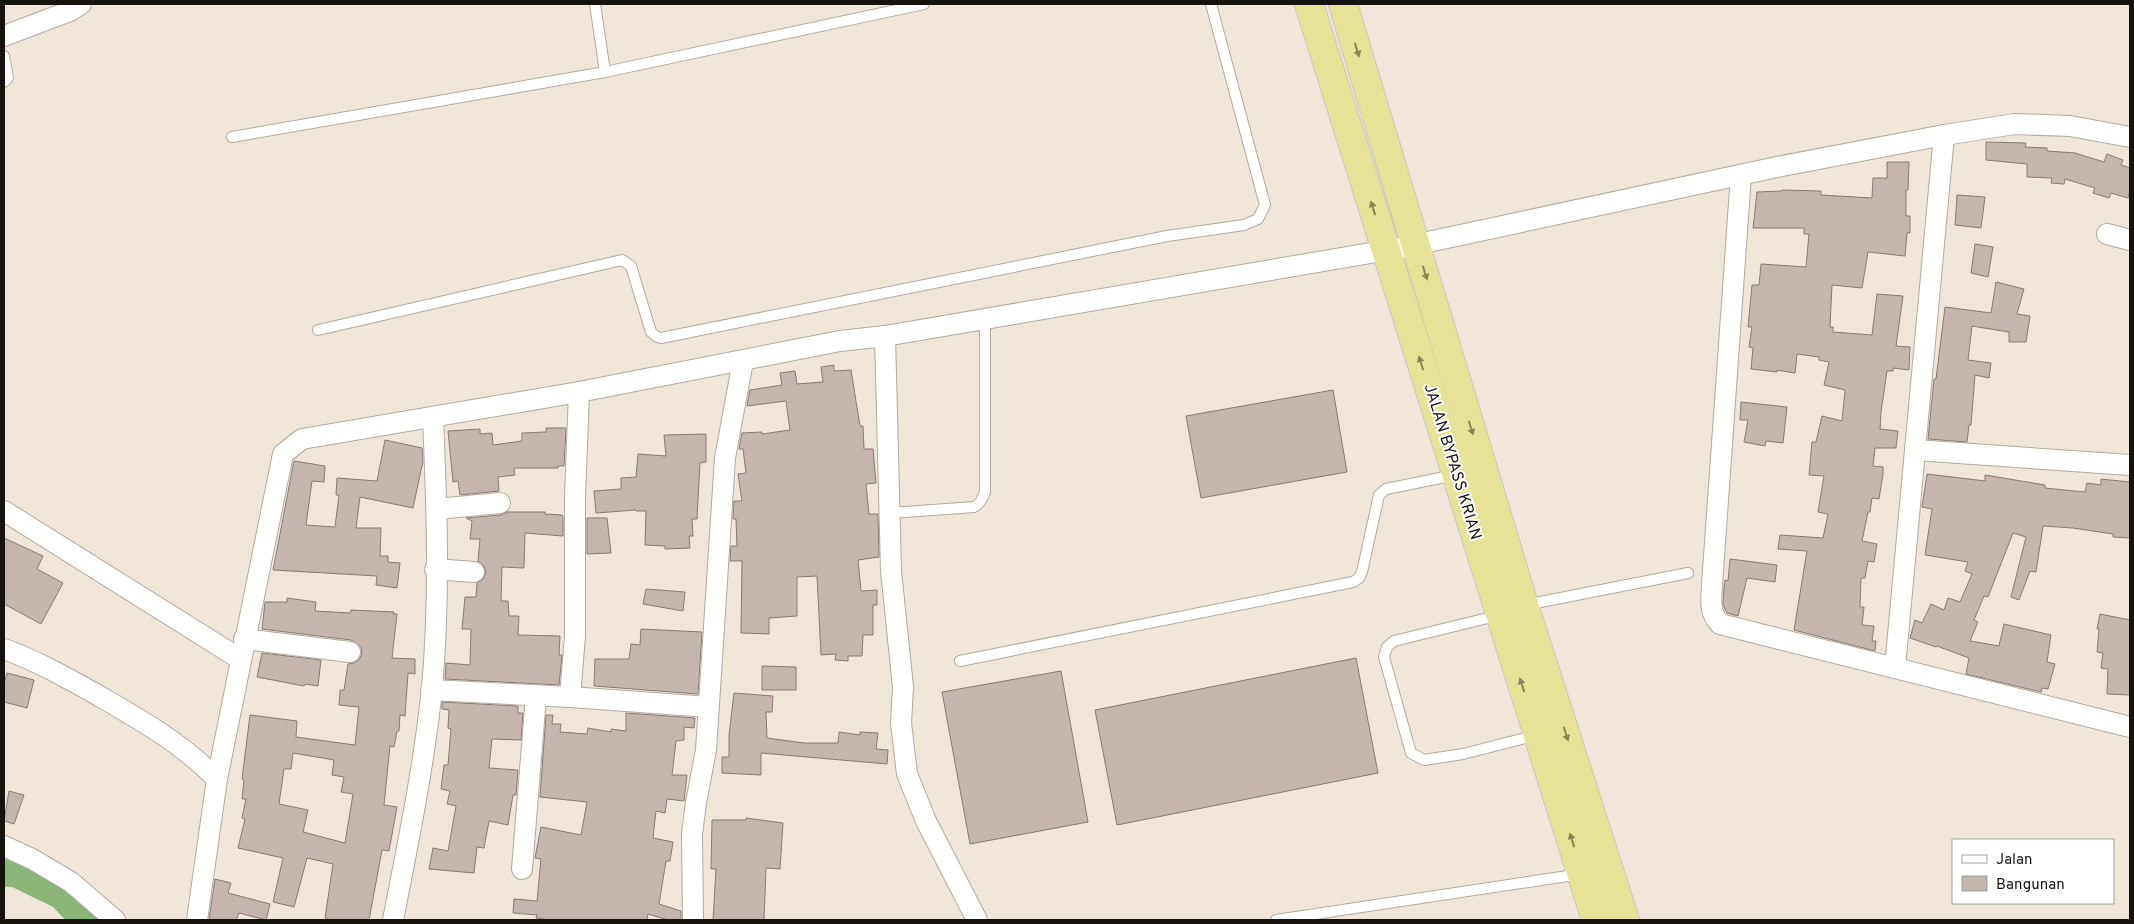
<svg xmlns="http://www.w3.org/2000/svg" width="2134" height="924" font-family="Overpass,sans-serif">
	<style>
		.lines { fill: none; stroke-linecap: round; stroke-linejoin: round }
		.river { stroke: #8ab67a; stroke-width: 31 }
		.building { fill: #c4b5af; stroke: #887a75; fill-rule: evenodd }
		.service-casing { stroke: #b3aa9e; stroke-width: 12 }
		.minor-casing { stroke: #b3aa9e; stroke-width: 22 }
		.trunk-casing { stroke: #c7c6c5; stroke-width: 30 }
		.service { stroke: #fff; stroke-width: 10 }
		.minor { stroke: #fff; stroke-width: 20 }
		.trunk { stroke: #e6e296; stroke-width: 28 }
		.oneway { fill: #888559 }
		.labels { text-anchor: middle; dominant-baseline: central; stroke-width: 4; stroke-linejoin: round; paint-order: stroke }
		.street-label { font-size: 16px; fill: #16130f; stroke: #fff }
	</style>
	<rect width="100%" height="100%" fill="#efe5d9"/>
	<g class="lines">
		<!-- river -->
		<polyline class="river" points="4,871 17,872 62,894 87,920"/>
	</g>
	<!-- building -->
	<g class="building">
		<polygon points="1986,142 2026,143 2025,147 2047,148 2047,151 2075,153 2104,162 2107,154 2123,160 2121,165 2130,168 2130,189 2128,198 2111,193 2109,198 2093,193 2095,188 2065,179 2064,184 2051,183 2052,178 2027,177 2027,164 1986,160"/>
		<polygon points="1887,162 1909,162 1908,190 1906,190 1906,216 1910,216 1910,233 1907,233 1905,256 1868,252 1862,288 1832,285 1830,327 1833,327 1833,332 1872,335 1877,294 1903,296 1896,346 1910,347 1909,370 1893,368 1893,371 1887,371 1881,412 1880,429 1898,431 1896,448 1875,448 1873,466 1883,467 1883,474 1879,499 1872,498 1870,512 1868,512 1862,541 1877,544 1874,562 1868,561 1865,578 1861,578 1860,607 1864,607 1862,625 1874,626 1872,641 1876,641 1875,651 1794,630 1807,551 1778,549 1780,535 1823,538 1828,514 1818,512 1824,476 1809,475 1812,442 1816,442 1822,416 1842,421 1845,390 1824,385 1829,362 1819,360 1819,357 1797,354 1795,373 1777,370 1777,372 1751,369 1753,348 1749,347 1752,327 1748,327 1752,285 1759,285 1761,264 1806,267 1809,234 1804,234 1804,228 1753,228 1757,192 1782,191 1782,190 1821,191 1821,195 1872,198 1873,178 1887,178"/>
		<polygon points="1957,195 1985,197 1981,228 1955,225"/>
		<polygon points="1975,244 1993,247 1988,277 1971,273"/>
		<polygon points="1996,282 2024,289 2017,314 2030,316 2026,342 2009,342 2009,332 1972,326 1968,360 1991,363 1989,378 1975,375 1971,425 1969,425 1967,442 1928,439 1934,379 1936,379 1945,307 1991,313"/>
		<polygon points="834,365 834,371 851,370 860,426 863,426 864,449 873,449 876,483 866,484 869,514 878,514 879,557 858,560 861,591 877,590 877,605 873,605 873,635 863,635 862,656 848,656 848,661 835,660 836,654 821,655 817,576 797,577 797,616 769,618 769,634 741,633 742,561 730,561 731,546 737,546 736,519 733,519 734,501 742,501 738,474 746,473 743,449 739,449 742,433 762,432 762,434 790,430 786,401 747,406 750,390 782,385 780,373 795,371 797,384 823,382 821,367"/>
		<polygon points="1333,390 1347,472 1201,498 1186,416"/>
		<polygon points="1741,402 1787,407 1783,443 1766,441 1765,446 1744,442 1748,420 1740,420"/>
		<polygon points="546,428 566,428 564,466 558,466 558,468 514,468 515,475 498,477 499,491 460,495 458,481 453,482 448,431 480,429 480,434 492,433 493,445 522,441 522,433 546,432"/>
		<polygon points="706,434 706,462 700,463 697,519 692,519 693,536 689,536 690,548 665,549 665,546 645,545 646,511 636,511 636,510 596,513 594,491 621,489 621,478 636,477 638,454 666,456 664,435"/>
		<polygon points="385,440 422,448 423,461 413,508 360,497 356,528 381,528 380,556 388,556 388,562 400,563 397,588 376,585 377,576 273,570 294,461 325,466 324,482 312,481 306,525 335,527 339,495 336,495 337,478 377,481"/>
		<polygon points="1927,474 1985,481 1985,475 2045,485 2045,488 2085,492 2087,483 2101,485 2101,479 2130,482 2130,538 2113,537 2113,534 2073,528 2043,526 2036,572 2030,571 2019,600 2011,597 2026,537 2013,533 1988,597 1984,596 1974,620 1978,622 1970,641 1999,646 2004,624 2051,635 2047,662 2055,664 2048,689 2042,688 2041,692 1966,674 1969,658 1937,646 1936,647 1910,638 1915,620 1922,623 1931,604 1944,610 1948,598 1960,602 1972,574 1965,571 1968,562 1925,555 1932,509 1922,507"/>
		<polygon points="507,512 545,512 545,514 562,515 563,517 563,536 525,533 524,568 502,567 501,601 508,601 509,616 519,616 518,635 560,636 559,655 562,655 559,685 445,679 446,663 470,665 471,629 462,629 465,597 476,597 477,583 483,579 486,573 484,566 478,561 480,539 470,539 472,521 466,518 501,515"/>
		<polygon points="587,518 607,518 611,553 587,554"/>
		<polygon points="4,538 43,556 37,569 63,583 41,624 4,604"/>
		<polygon points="1730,559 1777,565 1775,582 1747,578 1738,616 1727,613 1723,605 1724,588 1725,580 1728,581"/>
		<polygon points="646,589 685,592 683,611 643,604"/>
		<path d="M287,598L316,602L315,611L350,613L351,610L394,612L393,614H397L392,658L415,659V674L408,673L405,716L400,715L399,731H397L394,747L390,746L384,805L397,807L389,851L382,850L369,920H331L325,918L333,864L307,858L294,907L273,902L283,858L238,848L245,819L242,818L246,799H242L244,780L242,779L250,715L297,721L296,737L355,745L359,707L339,705L340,690H344L348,664L354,663L359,660L362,653L361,647L351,640L262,629L265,602H287ZM293,753L334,760L332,775L344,777L341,792L353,794L345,843L303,832L308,810L279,804L284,769H291Z"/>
		<polygon points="2100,614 2130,620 2130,695 2107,694 2108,669 2101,668 2103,653 2097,652 2099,629 2097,629"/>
		<polygon points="641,629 702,632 698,694 594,686 595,659 629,659 631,644 640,645"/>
		<polygon points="262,653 321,660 318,686 305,684 304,686 257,677"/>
		<polygon points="1356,658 1378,773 1117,825 1095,710"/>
		<polygon points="762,666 796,667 796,690 762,690"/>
		<polygon points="1061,671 1088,822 970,844 942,692"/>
		<polygon points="7,673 34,680 27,708 4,702 4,684"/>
		<polygon points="734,693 773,696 772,712 766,712 767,738 804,743 838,743 839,732 860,735 860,732 878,733 876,749 888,750 887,764 761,753 761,775 722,773 722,757 729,757 729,735"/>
		<polygon points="442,702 518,706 518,713 523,713 521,740 492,739 489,768 518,770 516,795 513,795 508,825 489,821 484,848 477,847 474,873 429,869 433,848 448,851 456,806 447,804 450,791 441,789 444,765 448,765 451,729 448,728 449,710 442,709"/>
		<polygon points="626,713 695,718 694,728 684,727 684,740 676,741 672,775 687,775 684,801 667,799 665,813 656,811 653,838 673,842 670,861 666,861 659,904 681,911 681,920 668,920 648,914 647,920 550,920 536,918 537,915 513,913 514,899 537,901 541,859 535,858 541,827 581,835 587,802 540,797 546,715 553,715 552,724 561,724 560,732 587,734 588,728 611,732 611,729 626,731"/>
		<polygon points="9,791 24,795 14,824 4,821"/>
		<polygon points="746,818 783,823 780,869 766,868 764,920 713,920 716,869 711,869 712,820 746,820"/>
		<polygon points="215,879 231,883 228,893 270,904 266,920 239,913 236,920 209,920"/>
	</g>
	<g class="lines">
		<defs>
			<g id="service">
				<polyline points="595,4 605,72"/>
				<polyline points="4,56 8,78 4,82"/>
				<polyline points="232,137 605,72 924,4"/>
				<polyline points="318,330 622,260 631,266 651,332 657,337 661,338 1167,236 1244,225 1258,219 1265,205 1211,4"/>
				<path d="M891,513L974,507C981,503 982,499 985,492V318"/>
				<polyline points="1525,605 1688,573"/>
				<polyline points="1500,615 1394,641 1387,647 1384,657 1411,753 1424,760 1463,754 1537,735"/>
				<polyline points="960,661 1353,582 1359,578 1362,572 1379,495 1386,489 1455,475"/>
				<polyline points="1276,920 1581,874"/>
			</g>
			<g id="minor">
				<polyline points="4,36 70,11 81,4"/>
				<path d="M1741,175L1712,585C1711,600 1709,613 1720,624L2130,727"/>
				<polyline points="2107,234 2130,240"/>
				<polyline points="885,336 891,571 903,687 901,723 907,774 926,821 977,920"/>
				<polyline points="1915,450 2130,465"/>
				<polyline points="437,509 500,503"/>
				<polyline points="4,511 240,659"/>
				<polyline points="435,569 474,572"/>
				<polyline points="244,639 350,652"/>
				<path d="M4,649C35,660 65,677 94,693C139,719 179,741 217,779"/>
				<polyline points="1895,668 1944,135"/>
				<polyline points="431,690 570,697 709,707"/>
				<polyline points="570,697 575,636 575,496 579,392"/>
				<polyline points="4,846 32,859 71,882 115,920"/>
				<polyline points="522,869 536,696"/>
				<polyline points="197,920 217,779 283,454 302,439 579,392 840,341 885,336 1400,248 1777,167 1944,135 2015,124 2070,126 2130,137"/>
				<path d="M393,920C408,843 424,766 432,688C440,599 437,508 433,418"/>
				<polyline points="693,920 692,834 696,803 706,750 725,458 743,361"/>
			</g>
			<g id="trunk">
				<polyline points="1309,4 1596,920"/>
				<polyline points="1343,4 1524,605 1625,920"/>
			</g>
		</defs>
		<!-- service casing -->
		<use href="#service" class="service-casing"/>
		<!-- minor casing -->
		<use href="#minor" class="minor-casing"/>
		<!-- trunk casing -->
		<use href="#trunk" class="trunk-casing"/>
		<!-- service -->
		<use href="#service" class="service"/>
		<!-- minor -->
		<use href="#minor" class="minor"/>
		<!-- trunk -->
		<use href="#trunk" class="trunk"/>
	</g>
	<!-- one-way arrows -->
	<defs><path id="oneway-solid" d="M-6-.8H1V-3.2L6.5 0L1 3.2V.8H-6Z" transform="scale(1.25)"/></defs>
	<g class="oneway">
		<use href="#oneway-solid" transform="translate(1357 50) rotate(73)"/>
		<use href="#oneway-solid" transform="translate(1373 208) rotate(-107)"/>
		<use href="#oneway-solid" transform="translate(1425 273) rotate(73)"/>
		<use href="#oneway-solid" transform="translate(1421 363) rotate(-107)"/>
		<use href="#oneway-solid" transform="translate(1471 428) rotate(73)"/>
		<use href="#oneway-solid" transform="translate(1522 685) rotate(-108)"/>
		<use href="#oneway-solid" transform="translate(1566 734) rotate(72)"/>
		<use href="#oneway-solid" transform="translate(1572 840) rotate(-107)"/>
	</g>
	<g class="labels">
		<!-- street labels -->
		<g class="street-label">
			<text transform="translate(1452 462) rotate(73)">JALAN BYPASS KRIAN</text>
		</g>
	</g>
	<!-- border -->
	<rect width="2134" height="924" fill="none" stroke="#16130f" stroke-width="10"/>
	<!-- legend -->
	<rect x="1952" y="839" width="162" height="65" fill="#ffffff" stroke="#a2a19f"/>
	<rect x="1962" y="855" width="25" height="8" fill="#ffffff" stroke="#a2a19f"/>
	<text x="1996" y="864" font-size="15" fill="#16130f">Jalan</text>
	<rect x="1962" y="876" width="25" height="15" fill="#c4b5af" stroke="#a2a19f"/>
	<text x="1996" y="889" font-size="15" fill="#16130f">Bangunan</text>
</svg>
